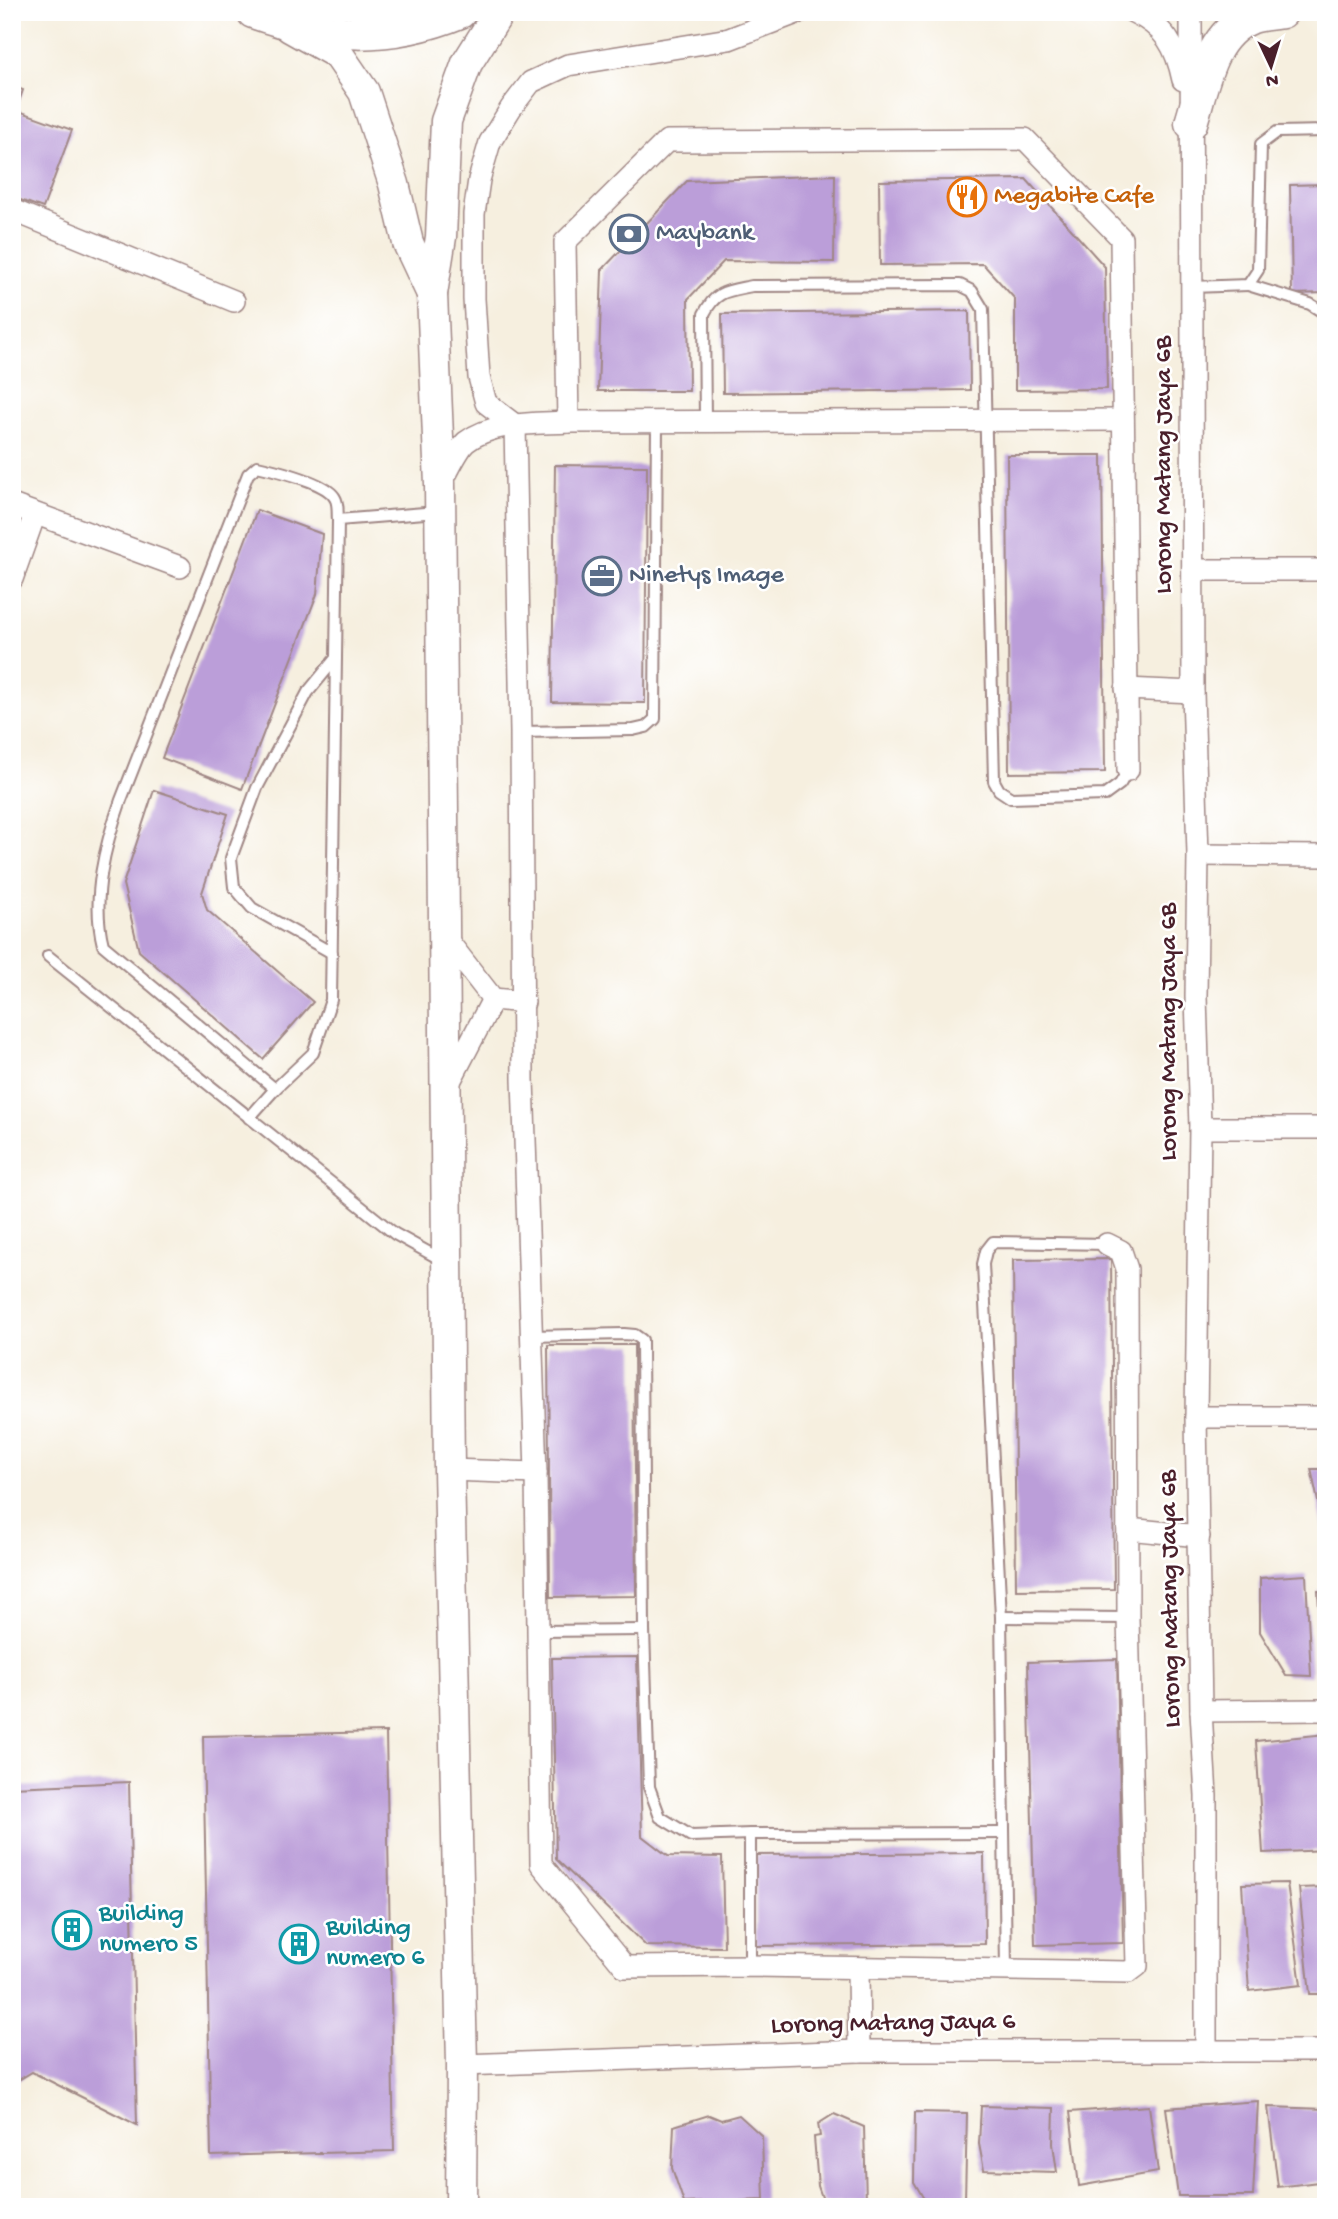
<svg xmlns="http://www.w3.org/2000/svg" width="1338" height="2219" font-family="'Gochi Hand',sans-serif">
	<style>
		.building { fill: #bb9ed9 }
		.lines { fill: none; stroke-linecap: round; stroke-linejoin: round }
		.lane-casing { stroke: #a08785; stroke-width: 14 }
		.street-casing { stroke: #a08785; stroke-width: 24 }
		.secondary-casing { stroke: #a08785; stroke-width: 33 }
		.primary-casing { stroke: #a08785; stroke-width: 35 }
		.lane { stroke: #fff; stroke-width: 10 }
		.street { stroke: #fff; stroke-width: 21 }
		.secondary { stroke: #fff; stroke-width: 30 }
		.primary { stroke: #fff; stroke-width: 32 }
		.labels { text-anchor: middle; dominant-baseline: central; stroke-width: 5; stroke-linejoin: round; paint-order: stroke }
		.food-label { font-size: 26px; fill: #c56008; stroke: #fff; text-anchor: start }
		.service-label { font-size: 26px; fill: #4e5e75; stroke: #fff; text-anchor: start }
		.street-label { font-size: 26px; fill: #4a1f2b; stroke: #fff }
		.culture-label { font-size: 26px; fill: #0d838f; stroke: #fff; text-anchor: start }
	</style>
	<rect width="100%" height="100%" fill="#fff"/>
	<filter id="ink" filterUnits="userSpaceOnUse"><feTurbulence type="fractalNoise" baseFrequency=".0143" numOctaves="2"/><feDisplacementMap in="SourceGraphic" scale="14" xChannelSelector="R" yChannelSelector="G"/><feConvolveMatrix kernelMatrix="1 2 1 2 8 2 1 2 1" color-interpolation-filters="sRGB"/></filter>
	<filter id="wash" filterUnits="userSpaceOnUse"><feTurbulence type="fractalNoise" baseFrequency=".00686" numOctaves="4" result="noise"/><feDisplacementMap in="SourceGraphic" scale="28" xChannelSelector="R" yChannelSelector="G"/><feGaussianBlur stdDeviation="1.57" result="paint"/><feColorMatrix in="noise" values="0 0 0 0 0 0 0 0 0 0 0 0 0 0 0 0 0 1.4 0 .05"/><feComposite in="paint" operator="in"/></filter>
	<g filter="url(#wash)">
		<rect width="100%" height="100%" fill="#f6efdf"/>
		<g id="blocks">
			<!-- building -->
			<g class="building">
				<polygon points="12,86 23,90 16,110 72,130 43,208 12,197"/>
				<polygon points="835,175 834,262 724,261 688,299 689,391 598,391 602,270 687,181"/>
				<polygon points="1026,179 1105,267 1107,389 1015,390 1015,299 983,264 880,265 879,181"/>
				<polygon points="1326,184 1326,293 1292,294 1290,185"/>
				<polygon points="969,311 970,390 723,393 722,314"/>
				<polygon points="1007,455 1102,455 1105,772 1009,773"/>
				<polygon points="555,465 647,466 645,703 552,702"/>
				<polygon points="257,510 322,534 317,594 242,789 162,758"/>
				<polygon points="154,790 228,814 202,893 207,910 313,1002 263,1059 139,951 123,884"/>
				<polygon points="1111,1259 1114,1589 1016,1590 1013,1260"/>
				<polygon points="548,1345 634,1345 636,1596 550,1597"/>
				<polygon points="1311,1469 1326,1469 1326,1534 1325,1534"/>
				<polygon points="1306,1575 1311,1676 1286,1675 1260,1632 1260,1578"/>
				<polygon points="1318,1591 1326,1591 1326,1676 1323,1676"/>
				<polygon points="637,1657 642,1836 668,1856 722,1857 724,1947 646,1946 556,1859 552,1658"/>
				<polygon points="1117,1659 1123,1943 1035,1945 1028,1662"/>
				<polygon points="386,1732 394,2151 211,2156 203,1736"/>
				<polygon points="1326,1734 1326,1850 1263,1853 1256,1741"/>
				<polygon points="129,1782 137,2125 32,2072 12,2084 12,1787"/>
				<polygon points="984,1853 985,1944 756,1946 756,1855"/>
				<polygon points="1287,1883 1301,1985 1249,1991 1242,1884"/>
				<polygon points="1326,1887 1326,1994 1310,1994 1299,1888"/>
				<polygon points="1258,2101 1253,2196 1178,2196 1166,2108"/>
				<polygon points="981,2106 1054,2108 1053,2144 1057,2172 984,2170 979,2144"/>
				<polygon points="1149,2106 1158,2172 1079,2186 1070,2112"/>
				<polygon points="1268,2107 1326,2109 1326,2181 1278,2187"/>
				<polygon points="915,2112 967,2113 965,2199 924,2199 914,2182"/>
				<polygon points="834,2114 864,2127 866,2201 824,2203 818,2186 814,2137 820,2136 818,2124"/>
				<polygon points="709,2115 721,2120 739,2115 762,2136 764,2200 684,2203 672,2168 674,2126"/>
				<polygon points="12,2202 100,2204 100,2207 12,2207"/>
			</g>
		</g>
	</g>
	<g filter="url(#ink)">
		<use href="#blocks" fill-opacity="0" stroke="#a08785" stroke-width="2"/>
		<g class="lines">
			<defs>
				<g id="lane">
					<polyline points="1248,285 1310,304 1326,314"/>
					<polyline points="1192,287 1248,285 1258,270 1261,144 1277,132 1326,131"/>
					<path d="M705,422L704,314C716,290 728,291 752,286L960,285L972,291L983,309L994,781L999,790L1011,798L1105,795L1120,784L1128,770"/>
					<path d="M338,520C337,513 339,504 335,498C327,482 275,470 257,466L248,474L121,800C105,845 91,898 103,945L275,1089L313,1053L331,1000L338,520L437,512"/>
					<polyline points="521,732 633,730 646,727 655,719 657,423"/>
					<polyline points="332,953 252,908 234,887 231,858 257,788 308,692 336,658"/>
					<polyline points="48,956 395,1234 442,1260"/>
					<polyline points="249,1118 275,1089"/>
					<polyline points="530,1336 624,1334 635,1335 642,1340 644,1630 649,1787 660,1817 691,1836 750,1834 1003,1833"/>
					<polyline points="1001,1617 1128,1618"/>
					<polyline points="538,1631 644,1630"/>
					<polyline points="750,1966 750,1834"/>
					<polyline points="1006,1969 1001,1617 983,1264 986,1251 993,1242 1107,1244"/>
				</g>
				<g id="street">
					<path d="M1133,12C1165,27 1176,46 1183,80"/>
					<polyline points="1191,12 1193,692 1198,855 1196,996 1200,1128 1196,1417 1201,1711 1206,1796 1206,2051"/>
					<polyline points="12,210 234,301"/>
					<polyline points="568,422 565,242 667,141 1025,139 1121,238 1128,770"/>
					<polyline points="515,425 521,732 523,1079 536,1473 541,1864 625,1967 750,1966 1129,1972 1137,1966 1128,1618 1127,1269 1121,1251 1107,1244"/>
					<polyline points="515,425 486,403 479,377 474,299 474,214 479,180 490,142 511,108 531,82 568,65 729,39 799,12"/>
					<path d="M440,485C447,474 457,450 466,442C493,421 536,424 568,422L1123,420"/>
					<polyline points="12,505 180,567"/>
					<polyline points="1194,570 1326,570"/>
					<polyline points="12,579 35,514"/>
					<polyline points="1126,689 1193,692"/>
					<polyline points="1198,855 1326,856"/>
					<polyline points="444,936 493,999 524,1002"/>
					<polyline points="447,1087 493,999"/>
					<polyline points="1200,1128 1326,1128"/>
					<polyline points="1196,1417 1326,1417"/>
					<polyline points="449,1470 536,1473"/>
					<polyline points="1128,1529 1199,1536"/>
					<polyline points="1201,1711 1326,1710"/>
					<polyline points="858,1968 859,2051"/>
					<polyline points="462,2065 859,2051 1326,2051"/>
				</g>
				<g id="secondary">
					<polyline points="290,27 338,54 364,92 394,184 408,243 432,294"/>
					<polyline points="461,2207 462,2065 449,1470 440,485 432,294 441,237 446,121 467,63 499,12"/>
				</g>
				<g id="primary">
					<path d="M253,12C325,38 389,41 460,12"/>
					<path d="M1191,123C1203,85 1209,35 1250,18C1259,14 1272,14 1282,12"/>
				</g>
			</defs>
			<!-- lane casing -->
			<use href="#lane" class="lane-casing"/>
			<!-- street casing -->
			<use href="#street" class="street-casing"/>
			<!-- secondary casing -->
			<use href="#secondary" class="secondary-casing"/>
			<!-- primary casing -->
			<use href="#primary" class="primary-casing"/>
			<!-- lane -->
			<use href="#lane" class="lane"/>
			<!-- street -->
			<use href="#street" class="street"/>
			<!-- secondary -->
			<use href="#secondary" class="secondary"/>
			<!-- primary -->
			<use href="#primary" class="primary"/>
		</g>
	</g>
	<!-- icons -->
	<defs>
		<symbol id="restaurant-ring" viewBox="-11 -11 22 22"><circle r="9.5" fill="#fff" stroke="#e8710a" stroke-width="1.5"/><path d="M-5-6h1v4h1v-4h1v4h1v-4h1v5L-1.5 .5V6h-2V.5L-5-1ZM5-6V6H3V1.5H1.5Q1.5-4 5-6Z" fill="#e8710a"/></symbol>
		<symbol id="bank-ring" viewBox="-11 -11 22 22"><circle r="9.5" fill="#fff" stroke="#5c6f8a" stroke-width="1.5"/><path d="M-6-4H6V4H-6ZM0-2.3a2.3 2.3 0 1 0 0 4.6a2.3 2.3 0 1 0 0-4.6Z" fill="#5c6f8a"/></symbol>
		<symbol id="office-ring" viewBox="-11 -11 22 22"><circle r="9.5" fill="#fff" stroke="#5c6f8a" stroke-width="1.5"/><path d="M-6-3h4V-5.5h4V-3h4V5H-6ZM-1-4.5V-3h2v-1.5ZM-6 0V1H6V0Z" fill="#5c6f8a"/></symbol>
		<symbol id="building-ring" viewBox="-11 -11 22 22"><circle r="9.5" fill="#fff" stroke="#0f9aa8" stroke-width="1.5"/><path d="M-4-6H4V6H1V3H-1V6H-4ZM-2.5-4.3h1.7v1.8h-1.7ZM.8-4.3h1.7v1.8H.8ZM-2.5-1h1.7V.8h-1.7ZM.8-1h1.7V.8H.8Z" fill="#0f9aa8"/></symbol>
	</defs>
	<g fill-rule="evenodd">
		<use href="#restaurant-ring" x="945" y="175" width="44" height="44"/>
		<use href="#bank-ring" x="607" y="212" width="44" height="44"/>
		<use href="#office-ring" x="580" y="554" width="44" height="44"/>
		<use href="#building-ring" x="50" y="1908" width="44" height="44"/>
		<use href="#building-ring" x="277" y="1922" width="44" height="44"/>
	</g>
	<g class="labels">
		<!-- food labels -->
		<g class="food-label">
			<text x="994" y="197">Megabite Cafe</text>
		</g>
		<!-- service labels -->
		<g class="service-label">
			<text x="656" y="234">Maybank</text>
			<text x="629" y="576">Ninetys Image</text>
		</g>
		<!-- street labels -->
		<g class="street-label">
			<text transform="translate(1165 465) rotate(-90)">Lorong Matang Jaya 6B</text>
			<text transform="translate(1170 1032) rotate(-90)">Lorong Matang Jaya 6B</text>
			<text transform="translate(1172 1599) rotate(-91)">Lorong Matang Jaya 6B</text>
			<text transform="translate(893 2025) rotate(-1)">Lorong Matang Jaya 6</text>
		</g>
		<!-- culture labels -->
		<g class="culture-label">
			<text x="99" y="1915">Building<tspan x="99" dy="30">numero 5</tspan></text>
			<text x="326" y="1929">Building<tspan x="326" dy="30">numero 6</tspan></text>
		</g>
	</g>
	<!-- margin -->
	<rect width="1338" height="2219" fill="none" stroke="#fff" stroke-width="42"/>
	<!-- north arrow -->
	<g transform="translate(1271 66) rotate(176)" stroke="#ffffff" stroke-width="5" paint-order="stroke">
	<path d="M0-5L12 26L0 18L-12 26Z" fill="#4a1f2b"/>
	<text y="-10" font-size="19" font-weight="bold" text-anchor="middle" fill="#4a1f2b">N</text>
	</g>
</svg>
